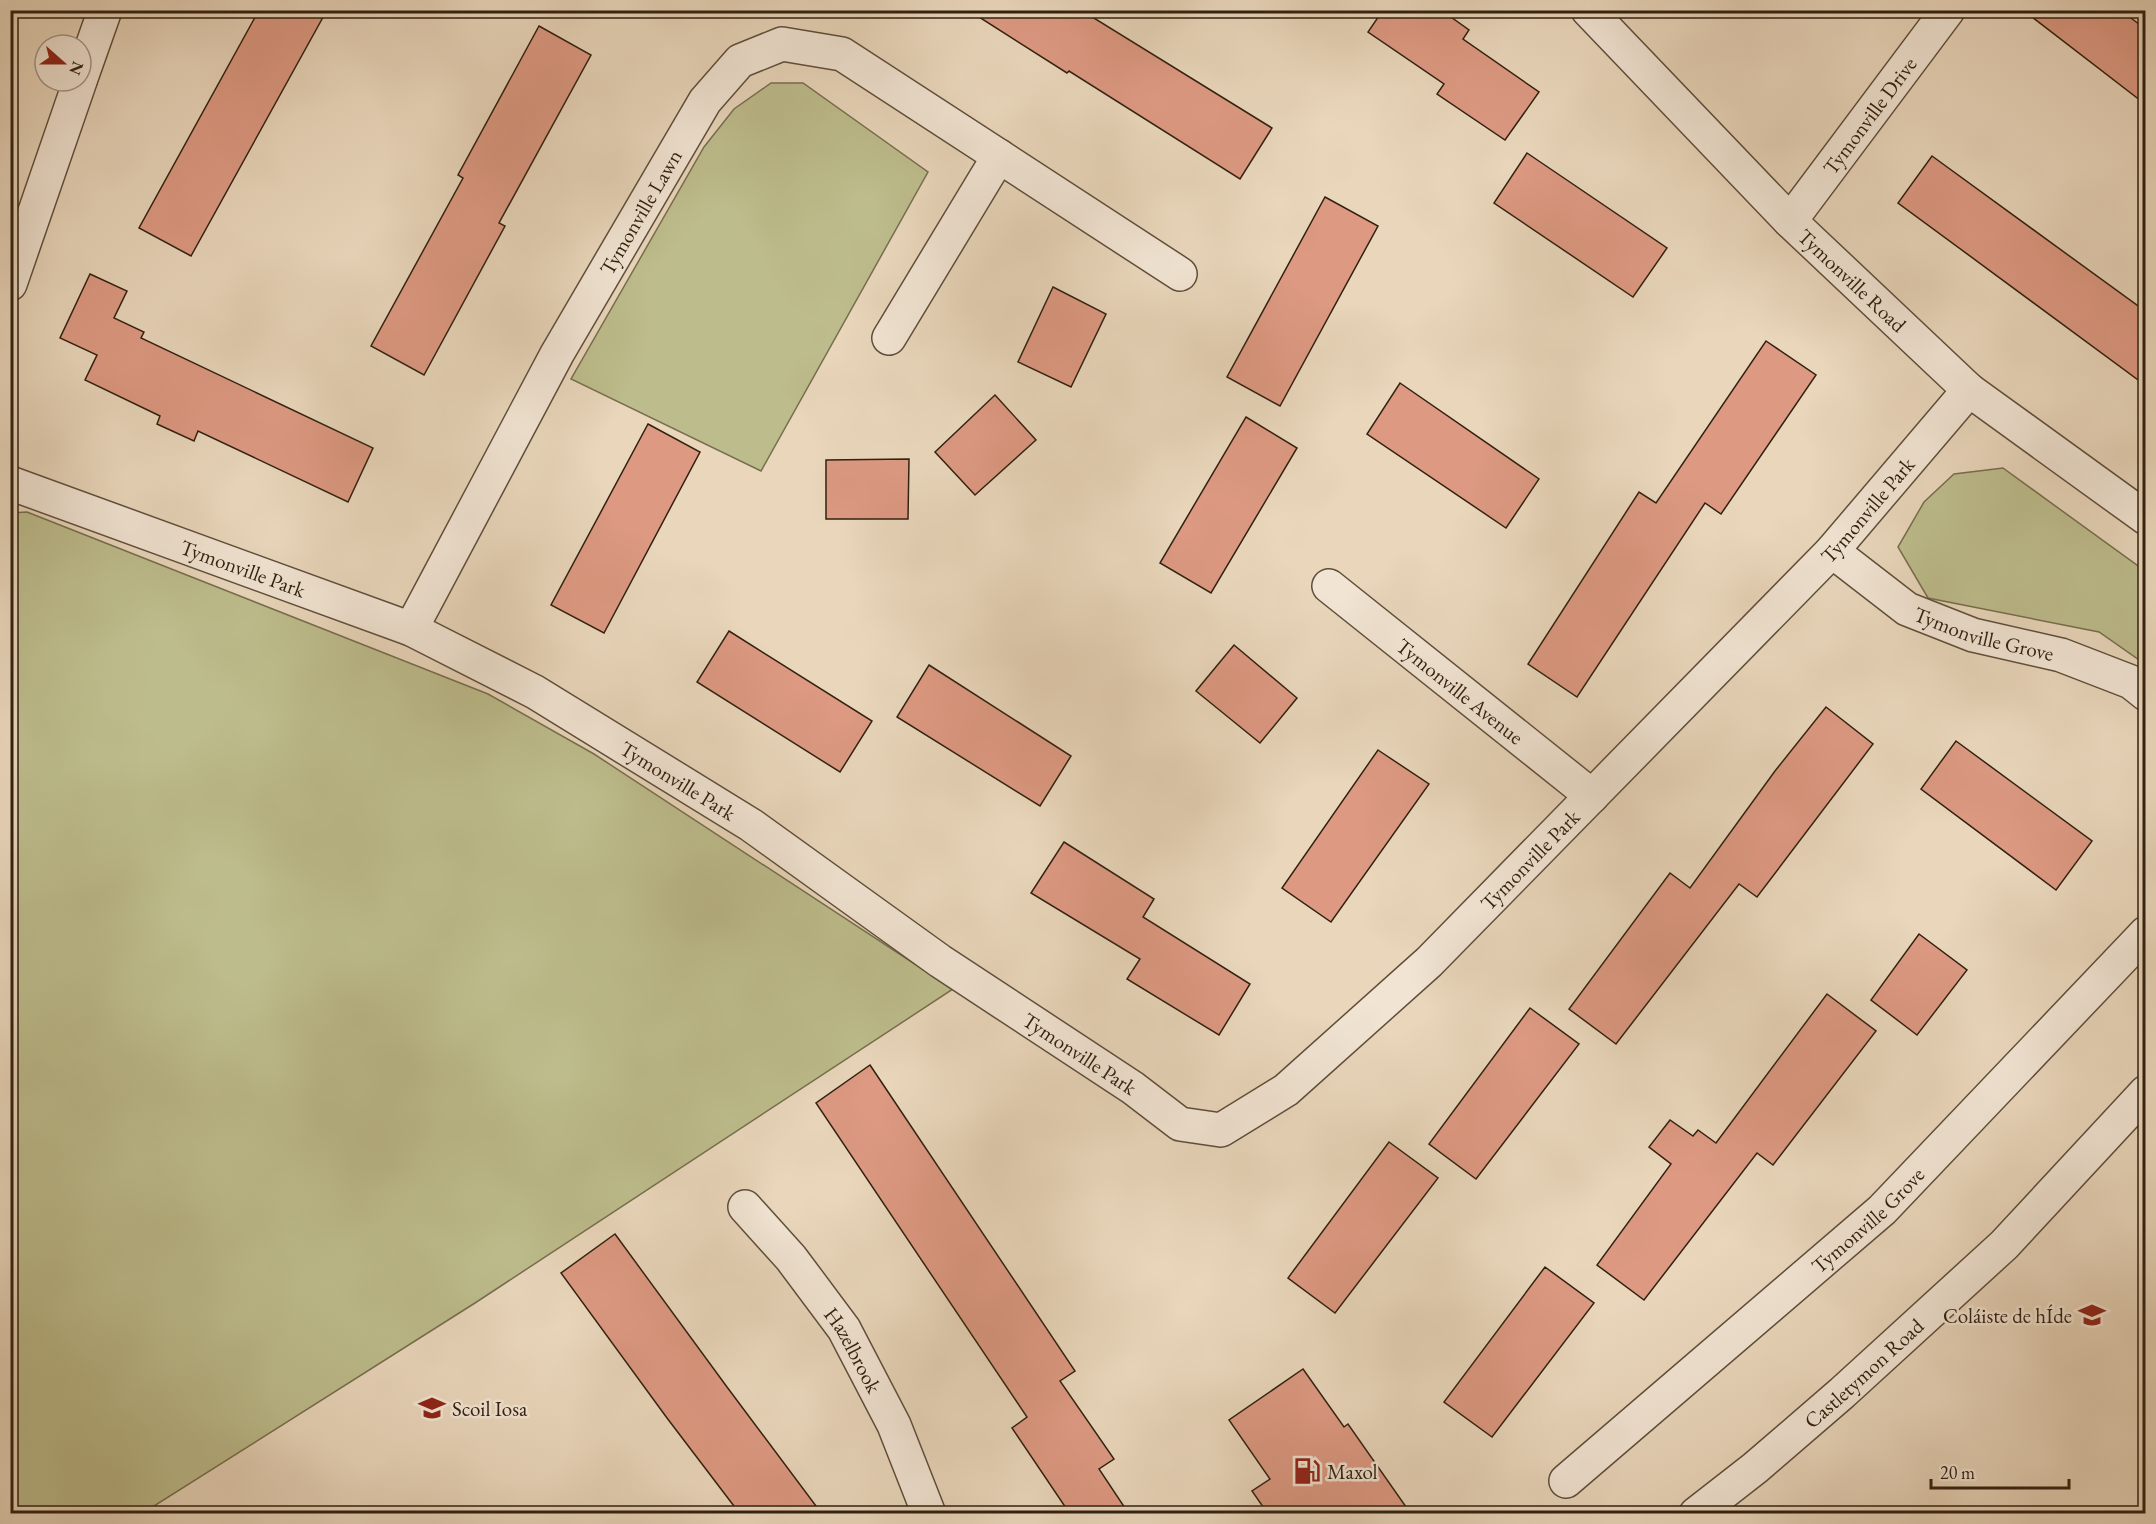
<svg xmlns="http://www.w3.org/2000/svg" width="2156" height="1524" font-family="'EB Garamond',serif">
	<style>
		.green { fill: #bdbc8c; stroke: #776e4e; stroke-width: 1.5 }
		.building { fill: #dd9982; stroke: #312110; stroke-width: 1.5 }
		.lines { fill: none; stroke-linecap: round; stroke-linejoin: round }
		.minor-casing { stroke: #5f4e3b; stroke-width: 36 }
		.tertiary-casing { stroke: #5f4e3b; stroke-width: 36 }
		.minor { stroke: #f1e4d3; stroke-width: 33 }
		.tertiary { stroke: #f1e4d3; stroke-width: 33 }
		.labels { text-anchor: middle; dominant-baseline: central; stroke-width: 5; stroke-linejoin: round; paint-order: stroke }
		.street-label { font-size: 21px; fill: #312110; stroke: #f1e4d3 }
		.poi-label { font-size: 21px; fill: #312110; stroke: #f1e4d3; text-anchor: start }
	</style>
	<rect width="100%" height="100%" fill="#e9d6bb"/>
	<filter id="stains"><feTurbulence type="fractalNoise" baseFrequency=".00333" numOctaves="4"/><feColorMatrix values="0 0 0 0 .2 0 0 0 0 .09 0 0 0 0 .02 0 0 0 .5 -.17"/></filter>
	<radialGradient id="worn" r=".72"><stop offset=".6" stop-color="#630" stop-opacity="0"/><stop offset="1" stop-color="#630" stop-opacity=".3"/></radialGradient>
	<!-- green -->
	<g class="green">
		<polygon points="771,83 803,83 928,172 761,471 571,379 704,147 734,109"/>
		<polygon points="2003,468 2145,571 2145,664 2099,632 1928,598 1898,547 1924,502 1954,474"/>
		<polygon points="27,512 488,694 594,754 953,989 475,1303 143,1513 11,1513 10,513"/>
	</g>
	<!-- building -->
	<g class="building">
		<polygon points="259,10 327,10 191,256 139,228"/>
		<polygon points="968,10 1081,10 1272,128 1240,179 1069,71 1067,73"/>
		<polygon points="1383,10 1441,10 1469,30 1463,39 1539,92 1505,140 1437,94 1444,84 1368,32"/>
		<polygon points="2023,10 2121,10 2145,29 2145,104"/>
		<polygon points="539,26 591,55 499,223 505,226 424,375 371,346 463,178 458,175"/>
		<polygon points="1527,153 1667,248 1633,297 1494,203"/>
		<polygon points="1932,156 2145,311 2145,385 1898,203"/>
		<polygon points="1325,197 1378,226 1280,406 1227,377"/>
		<polygon points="90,274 127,291 114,318 144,332 141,338 373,448 348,502 198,431 194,441 157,424 160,416 85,380 97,355 60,338"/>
		<polygon points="1053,287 1106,314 1071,387 1018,362"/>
		<polygon points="1766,341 1816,375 1721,514 1705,503 1577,697 1528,664 1639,492 1656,503"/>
		<polygon points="1400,383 1539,479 1506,528 1367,434"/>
		<polygon points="995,395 1036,440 975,495 935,452"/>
		<polygon points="1246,417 1297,448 1211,593 1160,563"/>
		<polygon points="648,424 700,452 604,633 551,605"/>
		<polygon points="909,459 908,519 826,519 826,460"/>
		<polygon points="729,631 872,721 840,772 697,682"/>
		<polygon points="1234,645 1297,698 1260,743 1196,691"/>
		<polygon points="929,665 1071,756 1040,806 897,717"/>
		<polygon points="1826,707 1873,744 1757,897 1739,884 1616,1044 1569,1009 1670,873 1690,888 1775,771"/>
		<polygon points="1956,741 2092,841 2056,890 1921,789"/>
		<polygon points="1378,750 1429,784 1331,922 1282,888"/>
		<polygon points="1064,842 1154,899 1143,917 1250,984 1219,1035 1127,979 1140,959 1031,893"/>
		<polygon points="1919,934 1967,970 1917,1035 1871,1000"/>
		<polygon points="1827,994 1876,1031 1773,1165 1757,1153 1644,1300 1597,1265 1671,1164 1649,1147 1670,1120 1693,1136 1698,1130 1716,1143"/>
		<polygon points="1530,1008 1579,1044 1476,1179 1429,1144"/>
		<polygon points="870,1065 1075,1371 1060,1381 1114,1459 1099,1469 1129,1514 1070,1514 1012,1428 1027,1417 816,1103"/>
		<polygon points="1389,1142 1438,1178 1335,1313 1288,1278"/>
		<polygon points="615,1234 727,1387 822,1514 740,1514 667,1418 561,1273"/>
		<polygon points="1545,1267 1594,1303 1492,1437 1444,1402"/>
		<polygon points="1303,1369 1344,1427 1348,1424 1411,1514 1268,1514 1252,1491 1270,1479 1229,1420"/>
	</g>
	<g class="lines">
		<defs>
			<g id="minor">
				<path id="s1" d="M1588,10L1790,221L1969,390L2146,518"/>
				<polyline points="81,78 105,10"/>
				<path id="s2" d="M1790,221L1948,10"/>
				<polyline points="10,284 80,81"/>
				<polyline points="889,338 999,156"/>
				<path id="s3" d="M10,483L411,629L535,692L751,825L940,961L1133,1088L1180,1124L1221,1130L1286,1090L1429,962L1832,551L1969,390"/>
				<path id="s4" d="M1832,551L1907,609L1973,635L2061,655L2131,682L2146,694"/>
				<path id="s5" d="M1329,586L1592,796"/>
				<path id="s6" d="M411,629L557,354L705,101L740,61L782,44L842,54L1180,274"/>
				<path id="s7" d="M745,1207L791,1258L844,1329L894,1425L929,1514"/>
				<path id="s8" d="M1566,1481L1882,1210L2146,933"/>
			</g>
			<g id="tertiary">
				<path id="s9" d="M1696,1514L1755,1468L1842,1393L2004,1245L2146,1092"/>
			</g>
		</defs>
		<!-- minor casing -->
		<use href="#minor" class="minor-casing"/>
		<!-- tertiary casing -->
		<use href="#tertiary" class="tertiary-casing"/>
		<!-- minor -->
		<use href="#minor" class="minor"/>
		<!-- tertiary -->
		<use href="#tertiary" class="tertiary"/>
	</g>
	<!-- icons -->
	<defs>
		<symbol id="school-bare" viewBox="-9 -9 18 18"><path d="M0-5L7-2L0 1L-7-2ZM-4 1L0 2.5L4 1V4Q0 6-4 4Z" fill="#8f2418" stroke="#f1e4d3" stroke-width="2.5" paint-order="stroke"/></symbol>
		<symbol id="fuel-bare" viewBox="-9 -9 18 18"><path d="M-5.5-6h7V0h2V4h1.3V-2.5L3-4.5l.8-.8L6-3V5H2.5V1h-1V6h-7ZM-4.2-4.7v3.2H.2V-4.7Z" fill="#8f2418" stroke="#f1e4d3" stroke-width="2.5" paint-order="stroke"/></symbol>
	</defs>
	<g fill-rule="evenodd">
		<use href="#school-bare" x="2073" y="1296" width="38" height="38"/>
		<use href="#school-bare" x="413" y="1389" width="38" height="38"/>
		<use href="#fuel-bare" x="1288" y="1452" width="38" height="38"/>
	</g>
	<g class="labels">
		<!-- street labels -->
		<g class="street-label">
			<text stroke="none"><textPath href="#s2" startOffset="132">Tymonville Drive</textPath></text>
			<text stroke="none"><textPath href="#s6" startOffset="476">Tymonville Lawn</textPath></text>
			<text stroke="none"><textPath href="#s1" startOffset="378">Tymonville Road</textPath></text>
			<text stroke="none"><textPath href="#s3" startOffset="2282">Tymonville Park</textPath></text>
			<text stroke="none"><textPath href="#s3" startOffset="248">Tymonville Park</textPath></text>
			<text stroke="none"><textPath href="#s4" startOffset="176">Tymonville Grove</textPath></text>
			<text stroke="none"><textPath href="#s5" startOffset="168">Tymonville Avenue</textPath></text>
			<text stroke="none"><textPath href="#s3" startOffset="734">Tymonville Park</textPath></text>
			<text stroke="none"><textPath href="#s3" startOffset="1796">Tymonville Park</textPath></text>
			<text stroke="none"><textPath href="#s3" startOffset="1220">Tymonville Park</textPath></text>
			<text stroke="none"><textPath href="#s8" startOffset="399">Tymonville Grove</textPath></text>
			<text stroke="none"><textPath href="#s7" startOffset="180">Hazelbrook</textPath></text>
			<text stroke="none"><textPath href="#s9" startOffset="219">Castletymon Road</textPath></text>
		</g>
		<!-- poi labels -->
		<g class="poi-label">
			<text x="2072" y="1315" text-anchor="end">Coláiste de hÍde</text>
			<text x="452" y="1408">Scoil Iosa</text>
			<text x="1327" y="1471">Maxol</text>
		</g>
	</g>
	<!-- margin -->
	<rect width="2156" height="1524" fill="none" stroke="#e9d6bb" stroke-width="36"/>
	<rect x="12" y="12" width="2132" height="1500" fill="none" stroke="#312110" stroke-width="3"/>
	<rect x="18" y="18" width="2120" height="1488" fill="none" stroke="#312110" stroke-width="1.5"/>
	<!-- north arrow -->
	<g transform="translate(63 63) rotate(111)"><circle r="28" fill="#f1e4d3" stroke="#a49685" stroke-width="1.5"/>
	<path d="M0-4.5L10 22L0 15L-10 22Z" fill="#8f2418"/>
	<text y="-9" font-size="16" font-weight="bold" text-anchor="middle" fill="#312110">N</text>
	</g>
	<!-- scale -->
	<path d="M1931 1479v9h138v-9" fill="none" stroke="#312110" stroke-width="3"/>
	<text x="1940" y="1479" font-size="18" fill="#312110" stroke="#f1e4d3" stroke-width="4.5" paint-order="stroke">20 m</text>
	<rect width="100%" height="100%" filter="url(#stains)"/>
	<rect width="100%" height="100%" fill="url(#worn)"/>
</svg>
